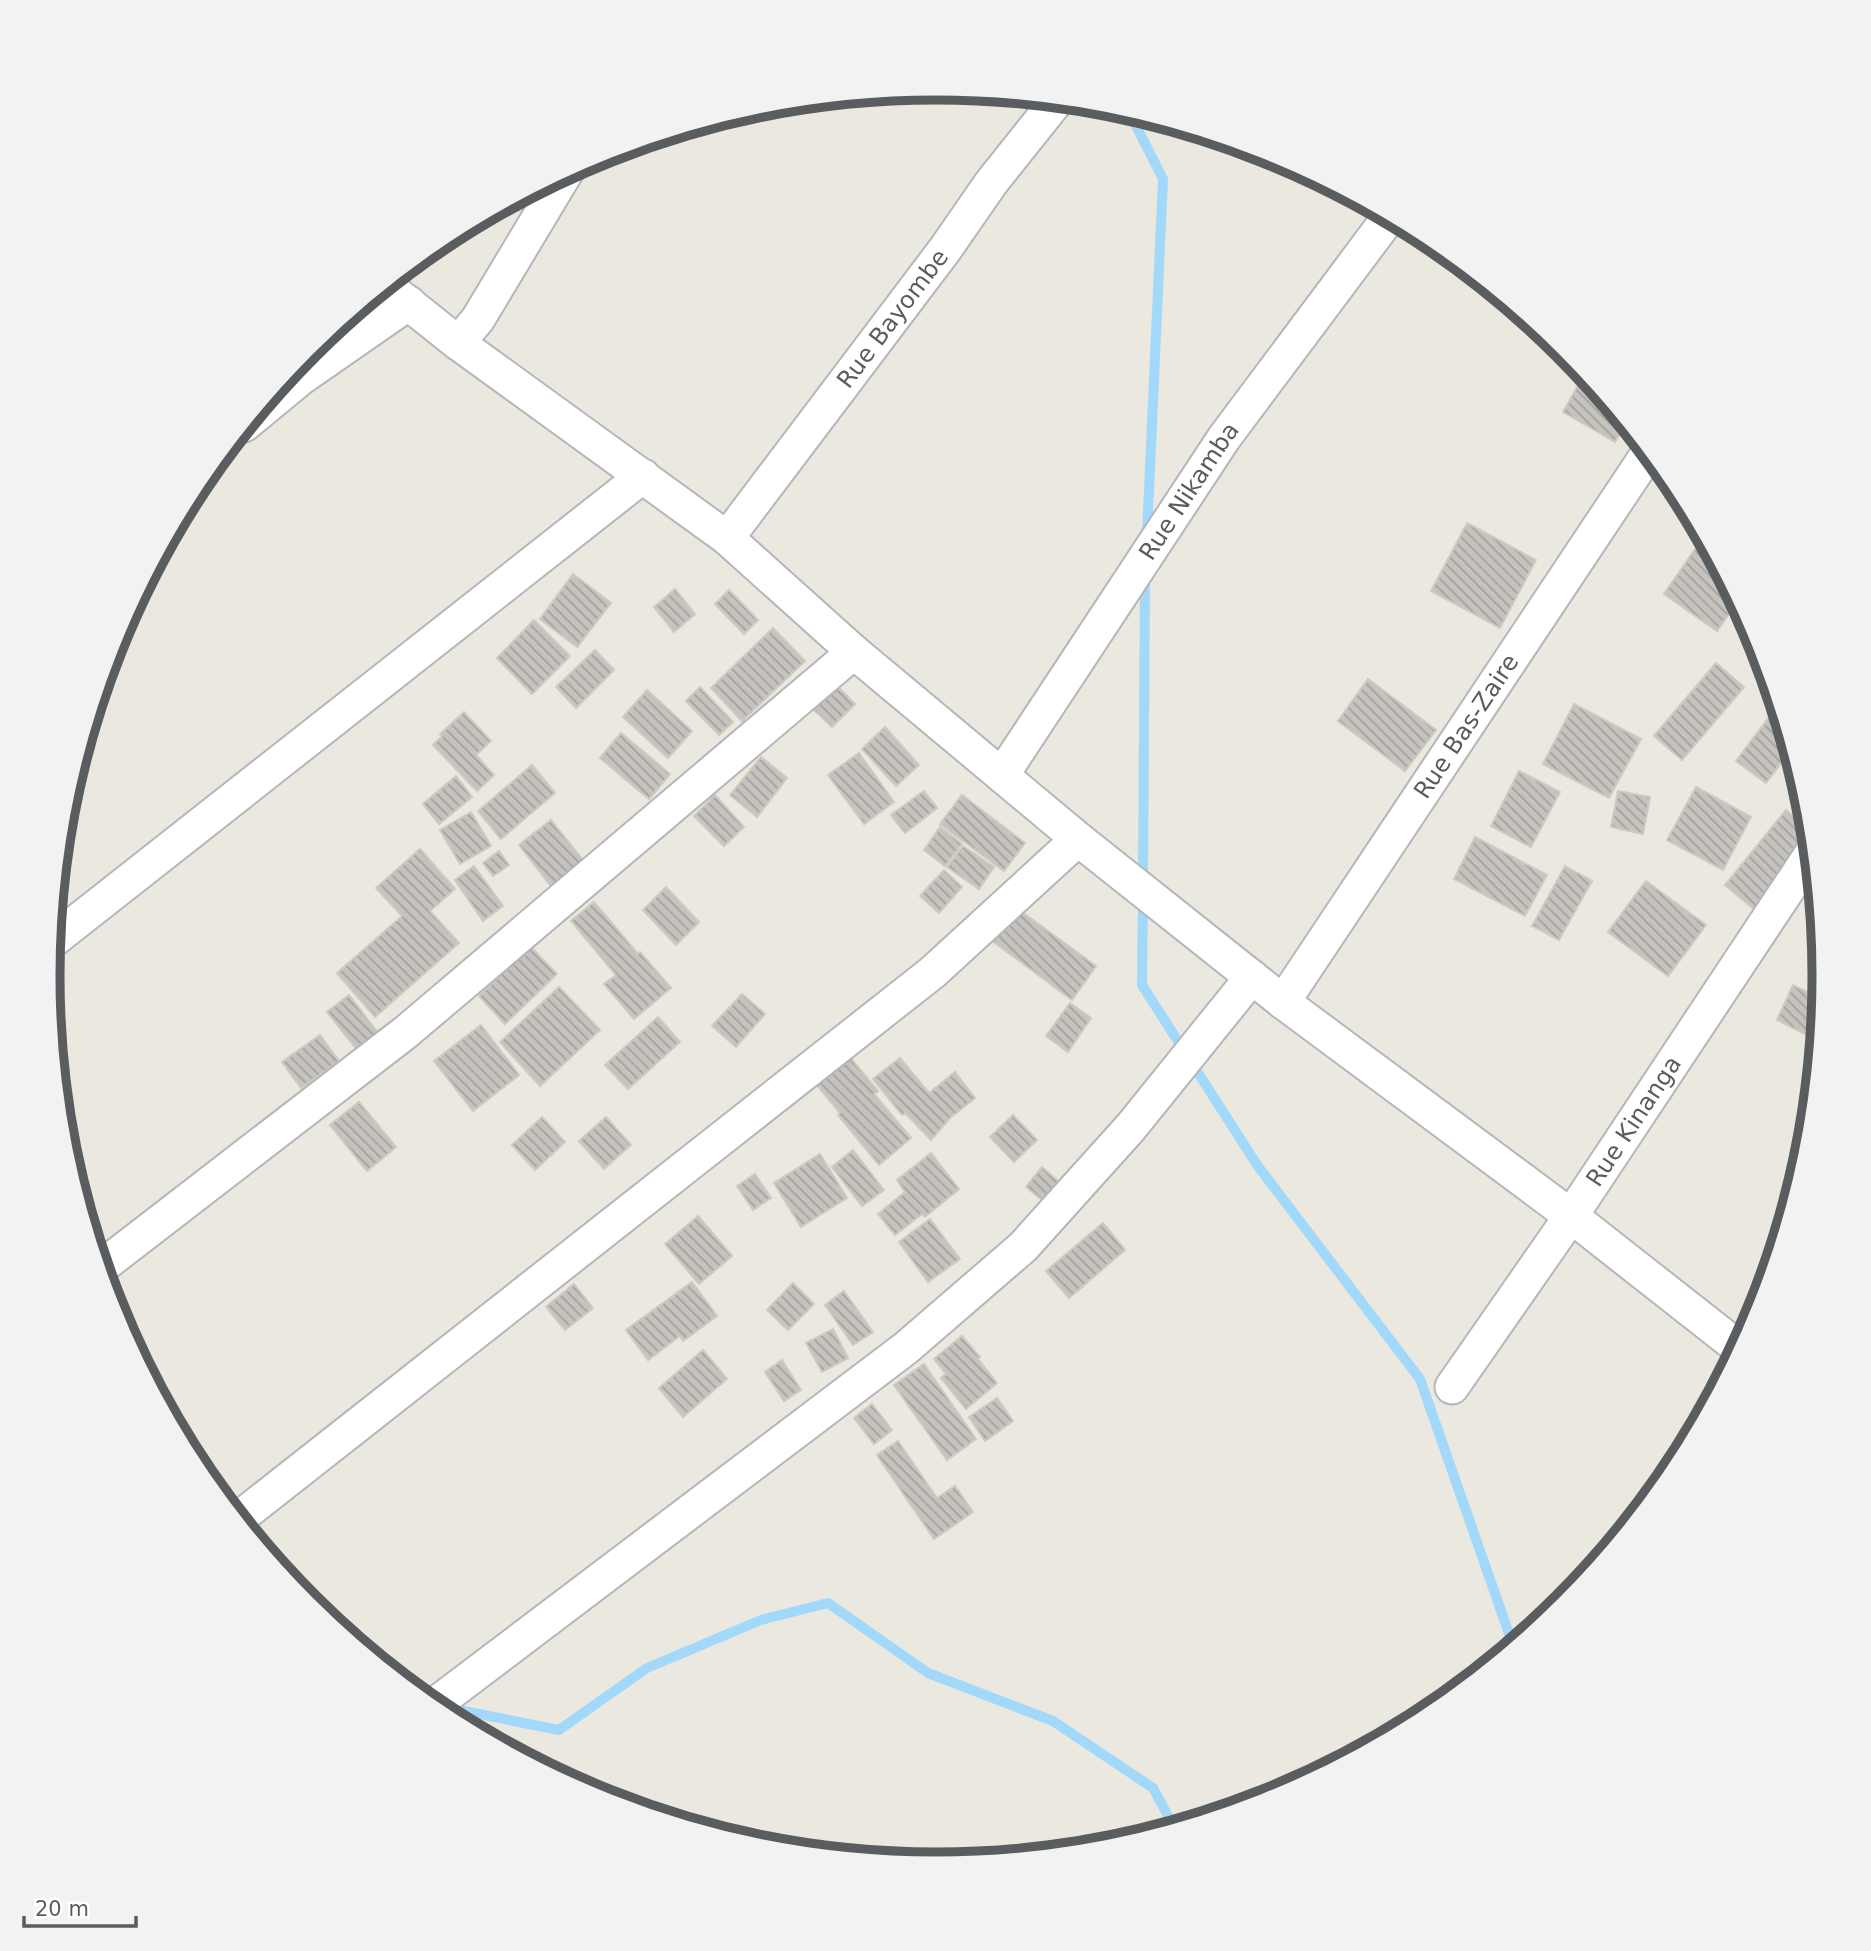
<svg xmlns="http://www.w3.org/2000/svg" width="1871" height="1951" font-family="'DejaVu Sans',sans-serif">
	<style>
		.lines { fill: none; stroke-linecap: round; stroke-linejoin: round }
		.stream { stroke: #a2d9fa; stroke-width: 10 }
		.building { fill: url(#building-back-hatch); stroke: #cfc9bf; stroke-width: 2 }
		.street-casing { stroke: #b3b6ba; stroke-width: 37 }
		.street { stroke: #fff; stroke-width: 33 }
		.labels { text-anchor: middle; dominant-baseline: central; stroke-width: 7; stroke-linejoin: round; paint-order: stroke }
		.street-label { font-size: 24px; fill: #595d60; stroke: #fff }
		.rim { fill: none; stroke: #595d60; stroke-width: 9 }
	</style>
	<defs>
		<pattern id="building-back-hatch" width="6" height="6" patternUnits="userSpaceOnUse" patternTransform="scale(1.75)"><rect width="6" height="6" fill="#c6c3be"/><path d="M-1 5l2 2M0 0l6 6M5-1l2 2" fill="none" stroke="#a4a29e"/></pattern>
	</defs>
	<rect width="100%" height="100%" fill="#ebe8e0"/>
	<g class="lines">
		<!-- stream -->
		<g class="stream">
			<polyline points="1128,110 1163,179 1147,535"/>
			<polyline points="1143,882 1145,576"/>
			<polyline points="1143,898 1142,985 1257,1165 1420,1379 1513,1645"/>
			<polyline points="443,1712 449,1708 559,1730 647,1668 761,1620 828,1603 928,1673 1053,1721 1153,1788 1174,1827"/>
		</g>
	</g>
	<!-- building -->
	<g class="building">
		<polygon points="1585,373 1626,423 1615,442 1563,412"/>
		<polygon points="1467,523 1536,560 1500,628 1431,591"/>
		<polygon points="1698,545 1713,556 1738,601 1717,631 1664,594"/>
		<polygon points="573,574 611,603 577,647 540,619"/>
		<polygon points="675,589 695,614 674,632 654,607"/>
		<polygon points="729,590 758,620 744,634 715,604"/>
		<polygon points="1746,616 1756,636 1740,628"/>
		<polygon points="534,620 570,656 532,694 497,658"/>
		<polygon points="773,628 805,661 742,721 711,688"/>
		<polygon points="595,650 614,670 576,708 556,687"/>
		<polygon points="1716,663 1744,687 1682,760 1654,736"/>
		<polygon points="1368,679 1436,730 1405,771 1338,721"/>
		<polygon points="833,682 855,704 832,727 809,705"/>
		<polygon points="1770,682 1777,704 1763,696"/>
		<polygon points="700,687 733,722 719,735 686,701"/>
		<polygon points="647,690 692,731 668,758 623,717"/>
		<polygon points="1574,704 1641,739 1609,798 1543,764"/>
		<polygon points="464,712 491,741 476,755 494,775 477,791 433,745 442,736 440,734"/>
		<polygon points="1770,716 1784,726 1791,750 1766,783 1736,761"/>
		<polygon points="885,727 919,765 896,786 862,749"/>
		<polygon points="621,733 670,774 649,799 600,758"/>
		<polygon points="859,753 894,802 864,824 828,775"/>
		<polygon points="761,757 787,778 757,817 730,795"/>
		<polygon points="532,765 555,793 501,839 478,811"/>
		<polygon points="1519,771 1560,792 1531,847 1491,826"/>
		<polygon points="456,776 472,797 439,824 423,804"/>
		<polygon points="1696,787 1751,817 1723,870 1667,840"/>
		<polygon points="924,791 937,808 905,833 891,815"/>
		<polygon points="1618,791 1650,797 1643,834 1611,827"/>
		<polygon points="715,795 744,827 724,846 694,816"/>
		<polygon points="962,795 1025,843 1004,871 940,824"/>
		<polygon points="1786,810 1809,830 1811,842 1755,910 1725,885"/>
		<polygon points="471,812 491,846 460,864 440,830"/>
		<polygon points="551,820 587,865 554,890 519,845"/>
		<polygon points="940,827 962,844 945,866 924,850"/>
		<polygon points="1475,837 1547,875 1525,916 1454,879"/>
		<polygon points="963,846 994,867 979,889 947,867"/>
		<polygon points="420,849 455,889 430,911 459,943 375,1017 337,973 402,916 376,888"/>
		<polygon points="499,851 509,865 493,876 483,863"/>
		<polygon points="474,866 503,906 483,921 455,880"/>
		<polygon points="1565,866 1592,881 1559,940 1532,926"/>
		<polygon points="944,870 962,887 939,913 920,896"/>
		<polygon points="1646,881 1706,925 1668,976 1608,932"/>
		<polygon points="666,887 699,922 676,945 643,910"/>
		<polygon points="594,902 638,954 640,952 671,988 634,1019 604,984 616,975 571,921"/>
		<polygon points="1015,907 1096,966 1072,1000 991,940"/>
		<polygon points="530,946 557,974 505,1024 479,996"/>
		<polygon points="1793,985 1821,999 1817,1040 1777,1020"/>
		<polygon points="559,987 600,1030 540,1086 500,1042"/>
		<polygon points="742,994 765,1014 736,1047 712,1026"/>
		<polygon points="349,995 379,1034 358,1051 327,1012"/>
		<polygon points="1070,1003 1091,1018 1068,1052 1046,1036"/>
		<polygon points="658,1017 680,1042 628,1089 605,1065"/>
		<polygon points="481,1025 519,1075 473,1111 434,1061"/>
		<polygon points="320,1035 339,1061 301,1088 282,1062"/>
		<polygon points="849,1056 878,1091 874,1094 911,1138 879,1165 838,1115 840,1113 816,1084"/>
		<polygon points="900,1058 929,1093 955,1072 975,1098 950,1118 931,1140 905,1113 902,1115 873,1079"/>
		<polygon points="359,1102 396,1147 367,1171 330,1125"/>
		<polygon points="1013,1115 1037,1140 1014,1162 990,1137"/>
		<polygon points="542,1117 565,1142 535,1170 512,1145"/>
		<polygon points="606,1117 631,1145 604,1169 579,1141"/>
		<polygon points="853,1150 884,1190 862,1206 832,1167"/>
		<polygon points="931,1153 959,1189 925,1217 922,1214 895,1235 878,1214 905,1192 897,1180"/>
		<polygon points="820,1154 847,1198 801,1227 774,1183"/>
		<polygon points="1042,1167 1063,1185 1047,1204 1026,1187"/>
		<polygon points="755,1174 771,1198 753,1210 737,1186"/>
		<polygon points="698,1216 732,1256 699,1284 665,1244"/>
		<polygon points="930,1219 960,1259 928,1282 899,1242"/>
		<polygon points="1103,1223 1125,1250 1069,1298 1046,1271"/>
		<polygon points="692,1282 717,1316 683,1341 680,1336 648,1360 626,1330"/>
		<polygon points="793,1283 814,1304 788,1330 767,1310"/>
		<polygon points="574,1284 593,1308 565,1330 546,1307"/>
		<polygon points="844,1291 873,1332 853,1345 825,1305"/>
		<polygon points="833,1329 848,1358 822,1372 806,1343"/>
		<polygon points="962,1336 980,1357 978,1359 997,1383 966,1409 941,1378 946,1374 934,1359"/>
		<polygon points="703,1350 727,1379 683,1417 659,1388"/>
		<polygon points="782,1360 801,1390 784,1401 765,1372"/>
		<polygon points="924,1364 976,1439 947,1460 894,1385"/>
		<polygon points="997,1398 1013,1421 985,1441 969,1417"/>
		<polygon points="872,1404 892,1430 874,1444 854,1418"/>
		<polygon points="898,1441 937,1498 955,1486 973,1512 934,1539 877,1455"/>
	</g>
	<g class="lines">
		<defs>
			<g id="street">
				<polyline points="384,284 458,343 727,538 854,652 1078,839 1283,1002 1571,1216 1739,1348"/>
				<polyline points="458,343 478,319 568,169"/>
				<polyline points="244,425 301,378 409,303"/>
				<path id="s1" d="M727,538L946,248L991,183L1058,99"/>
				<path id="s2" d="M1002,775L1224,438L1390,216"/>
				<polyline points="51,942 643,476"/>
				<path id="s3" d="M1283,1002L1649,452"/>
				<polyline points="100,1268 406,1032 854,652"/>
				<path id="s4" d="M1452,1387L1571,1216L1812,853"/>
				<polyline points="238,1519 933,972 1078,839"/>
				<polyline points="433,1706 906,1348 1023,1247 1131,1127 1252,977"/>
			</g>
		</defs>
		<!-- street casing -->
		<use href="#street" class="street-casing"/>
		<!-- street -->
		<use href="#street" class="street"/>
	</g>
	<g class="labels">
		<!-- street labels -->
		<g class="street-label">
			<text stroke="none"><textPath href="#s1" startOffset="275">Rue Bayombe</textPath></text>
			<text stroke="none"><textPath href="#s2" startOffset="340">Rue Nikamba</textPath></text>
			<text stroke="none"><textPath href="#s3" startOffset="331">Rue Bas-Zaire</textPath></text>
			<text stroke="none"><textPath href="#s4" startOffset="322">Rue Kinanga</textPath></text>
		</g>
	</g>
	<!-- crop -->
	<path d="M0 0H1871V1951H0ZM60 976a876 876 0 1 1 1752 0a876 876 0 1 1-1752 0Z" fill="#f2f2f2" fill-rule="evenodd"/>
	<path class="rim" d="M60 976a876 876 0 1 1 1752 0a876 876 0 1 1-1752 0Z"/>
	<!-- scale -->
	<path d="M24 1916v10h112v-10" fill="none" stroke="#595d60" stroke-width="3.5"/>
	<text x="35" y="1916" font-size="21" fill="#595d60" stroke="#ffffff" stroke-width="5" paint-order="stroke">20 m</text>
</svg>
